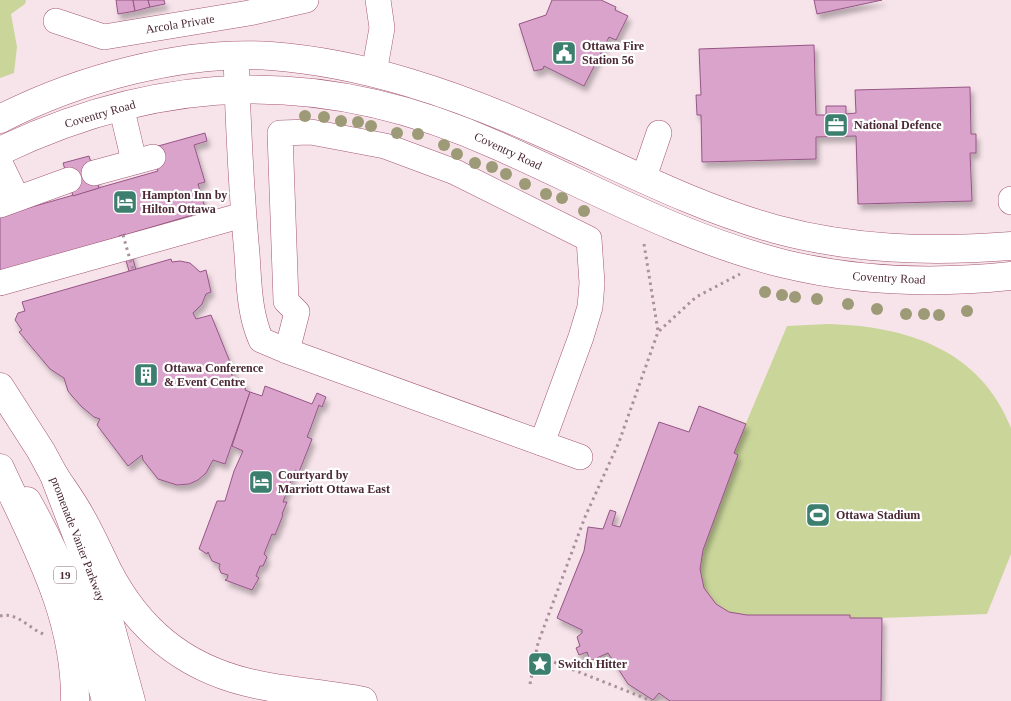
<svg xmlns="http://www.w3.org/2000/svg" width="1011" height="701" font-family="Georgia,serif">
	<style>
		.green { fill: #cad59a }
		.building { fill: #d9a3cb; stroke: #975587; filter: url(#shadow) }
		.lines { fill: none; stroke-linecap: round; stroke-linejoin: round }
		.minor-casing { stroke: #a45675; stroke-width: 26 }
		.major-casing { stroke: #a45675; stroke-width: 29 }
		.highway-casing { stroke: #a45675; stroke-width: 29 }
		.path { stroke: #aa9099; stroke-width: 3; stroke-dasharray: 2.5 4; stroke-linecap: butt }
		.minor { stroke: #fff; stroke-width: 25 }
		.major { stroke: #fff; stroke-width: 28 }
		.highway { stroke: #fff; stroke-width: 28 }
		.path-bridge { stroke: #aa9099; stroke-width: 3; stroke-dasharray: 2.5 4; stroke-linecap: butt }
		.tree { fill: #9d9a77 }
		.labels { text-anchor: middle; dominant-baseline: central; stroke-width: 4.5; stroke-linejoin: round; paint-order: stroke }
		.shield { fill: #fff; stroke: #806871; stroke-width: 1 }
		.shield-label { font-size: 11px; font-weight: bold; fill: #4a2834 }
		.street-label { font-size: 12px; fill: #4a2834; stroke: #fff }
		.poi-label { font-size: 12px; font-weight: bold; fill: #4a2834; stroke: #fff; text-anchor: start }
	</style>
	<defs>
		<filter id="shadow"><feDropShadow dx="3" dy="5.5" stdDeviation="2.5" flood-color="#0004"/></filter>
	</defs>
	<rect width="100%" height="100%" fill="#f7e4ea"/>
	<!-- green -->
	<g class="green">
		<polygon points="0,0 26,0 25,4 11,14 17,47 14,73 0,78"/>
		<path d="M828,324C906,326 980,349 1011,428V554L987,614L882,618L881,701H670L659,693L653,700L628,684L608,654L590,661L587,652L579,655L576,648L580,646L577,637L582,633V630L557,618L584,551L588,527L603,529L610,510L616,512L612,525L620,527L659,422L689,432L699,406L746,423L787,326Z"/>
	</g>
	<!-- building -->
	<g class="building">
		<polygon points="116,0 133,0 135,11 118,14"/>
		<polygon points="133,0 148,0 150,7 135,11"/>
		<polygon points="148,0 164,0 165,4 150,7"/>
		<polygon points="552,0 601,0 616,7 615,10 628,16 616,40 609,37 584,86 544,66 543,69 534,71 519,24 546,15"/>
		<polygon points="814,0 882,0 817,14"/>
		<polygon points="814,45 816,115 826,115 826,106 846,106 846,114 856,113 855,90 970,87 971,134 976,134 976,153 970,153 972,201 858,204 856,136 816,137 816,159 702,162 701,115 697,115 696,95 701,95 699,49"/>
		<polygon points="205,133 207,141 194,145 205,182 198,184 206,211 0,272 0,216 158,171 151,148"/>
		<polygon points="89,156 99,188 73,196 63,163"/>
		<polygon points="126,234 136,270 129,271 119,236"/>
		<polygon points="171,259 172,262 180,261 190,263 200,272 206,270 211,292 206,294 202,304 193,313 196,319 211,315 230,362 235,370 231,372 233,379 239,378 246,385 245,390 250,392 225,464 213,460 206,473 198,480 189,484 177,485 158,479 143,460 142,455 128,466 97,425 100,419 94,417 82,407 72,396 68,391 64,378 50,369 19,332 22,330 15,320 18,313 25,311 22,302"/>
		<polygon points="265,386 312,404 317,393 326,397 322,407 319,405 311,427 307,437 312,439 299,472 295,470 283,502 287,502 282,514 283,515 275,535 272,534 264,554 267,557 263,566 260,566 256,576 259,578 252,590 225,580 227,579 228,575 221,573 219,568 220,564 212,561 208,552 207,554 199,549 217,501 225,501 234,471 243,451 232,446 250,392 262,396"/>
		<polygon points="699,406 746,424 734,453 738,455 703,550 700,569 704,588 716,604 729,612 747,615 850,615 850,618 882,618 881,701 670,701 659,693 653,700 628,684 608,653 590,661 587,652 579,655 576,648 580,646 577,637 582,633 582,630 557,618 584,551 588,527 603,529 610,510 616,512 612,525 620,527 659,422 689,432"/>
	</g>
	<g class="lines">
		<defs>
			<g id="minor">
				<polyline points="56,21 104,37 249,13 306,0"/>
				<path d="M236,56C238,122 241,188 247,254C249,282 249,313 261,340L287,351L580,457"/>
				<polyline points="374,73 382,28 378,0"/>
				<polyline points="121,106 134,161"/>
				<polyline points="0,163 17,198"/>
				<polyline points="94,173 153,157"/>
				<polyline points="643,180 659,133"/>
				<polyline points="1011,199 1011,202"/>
				<polyline points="0,205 69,180"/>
				<polyline points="0,283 243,215"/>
				<polyline points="287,351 297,312 286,301 280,133 311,132 385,146 455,172 589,239 592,283 590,307 581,337 542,443"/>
			</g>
			<g id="major">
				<path d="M0,119C78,79 183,50 271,56C364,63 454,94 540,132C618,166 692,206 775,229C852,250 931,252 1011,246"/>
				<path d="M0,151C167,71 327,69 496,145C591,187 683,239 785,264C859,282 935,284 1011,276"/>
				<polyline points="0,387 41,451 54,475 108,617 131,701"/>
				<path d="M27,501C63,564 88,631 106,701"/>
			</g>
			<g id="highway">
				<path d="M0,468C35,544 76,615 75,701"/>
				<path d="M54,475C63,489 73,502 81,517C91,534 99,553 108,571C138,629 182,666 246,682C284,692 324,693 363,701"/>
			</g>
		</defs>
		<!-- minor casing -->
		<use href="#minor" class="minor-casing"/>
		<!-- major casing -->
		<use href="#major" class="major-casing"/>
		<!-- highway casing -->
		<use href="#highway" class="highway-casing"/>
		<!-- path -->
		<g class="path">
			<polyline points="644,244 658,331"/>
			<path d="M0,616C17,611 30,630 46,635"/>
			<polyline points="536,655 652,701"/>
			<polyline points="530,684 538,643 585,517 619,442 658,332 696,297 740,274"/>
		</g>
		<!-- minor -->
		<use href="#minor" class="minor"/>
		<!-- major -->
		<use href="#major" class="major"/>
		<!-- highway -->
		<use href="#highway" class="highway"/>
		<!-- path-bridge -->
		<polyline class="path-bridge" points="123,235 133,270"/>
	</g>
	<!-- trees -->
	<g class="tree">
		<circle cx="305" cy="116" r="6"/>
		<circle cx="324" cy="117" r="6"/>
		<circle cx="341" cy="121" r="6"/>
		<circle cx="358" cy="122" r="6"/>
		<circle cx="371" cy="126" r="6"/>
		<circle cx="397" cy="133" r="6"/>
		<circle cx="418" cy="134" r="6"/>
		<circle cx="444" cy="145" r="6"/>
		<circle cx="457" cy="154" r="6"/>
		<circle cx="475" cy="163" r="6"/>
		<circle cx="492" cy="167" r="6"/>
		<circle cx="506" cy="174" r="6"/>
		<circle cx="525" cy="184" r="6"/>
		<circle cx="546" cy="194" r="6"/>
		<circle cx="562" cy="198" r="6"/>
		<circle cx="584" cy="211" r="6"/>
		<circle cx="765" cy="292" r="6"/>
		<circle cx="782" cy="295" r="6"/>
		<circle cx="795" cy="297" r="6"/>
		<circle cx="817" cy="299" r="6"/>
		<circle cx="848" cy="304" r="6"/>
		<circle cx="877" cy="309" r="6"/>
		<circle cx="967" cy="311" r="6"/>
		<circle cx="906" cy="314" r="6"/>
		<circle cx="924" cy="314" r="6"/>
		<circle cx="939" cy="315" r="6"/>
	</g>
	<!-- icons -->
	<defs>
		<symbol id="civic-square" viewBox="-11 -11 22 22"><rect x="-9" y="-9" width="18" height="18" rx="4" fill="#3d7f6f" stroke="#fff"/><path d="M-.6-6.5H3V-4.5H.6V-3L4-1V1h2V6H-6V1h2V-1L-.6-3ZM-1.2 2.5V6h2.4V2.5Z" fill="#fff"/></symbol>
		<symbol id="office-square" viewBox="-11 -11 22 22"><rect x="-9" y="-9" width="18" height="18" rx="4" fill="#3d7f6f" stroke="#fff"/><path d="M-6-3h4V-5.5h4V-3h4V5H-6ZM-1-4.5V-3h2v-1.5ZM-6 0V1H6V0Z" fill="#fff"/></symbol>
		<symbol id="hotel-square" viewBox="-11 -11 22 22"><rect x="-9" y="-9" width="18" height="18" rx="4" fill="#3d7f6f" stroke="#fff"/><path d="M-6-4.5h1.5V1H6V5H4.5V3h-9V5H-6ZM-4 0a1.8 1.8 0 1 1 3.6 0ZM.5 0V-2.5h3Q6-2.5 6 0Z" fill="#fff"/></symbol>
		<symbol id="building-square" viewBox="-11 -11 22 22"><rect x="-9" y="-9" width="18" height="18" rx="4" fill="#3d7f6f" stroke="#fff"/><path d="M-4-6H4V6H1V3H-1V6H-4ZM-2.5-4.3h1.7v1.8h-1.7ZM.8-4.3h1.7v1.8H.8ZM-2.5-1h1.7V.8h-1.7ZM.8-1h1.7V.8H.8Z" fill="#fff"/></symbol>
		<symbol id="stadium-square" viewBox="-11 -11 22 22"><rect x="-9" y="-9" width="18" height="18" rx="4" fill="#3d7f6f" stroke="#fff"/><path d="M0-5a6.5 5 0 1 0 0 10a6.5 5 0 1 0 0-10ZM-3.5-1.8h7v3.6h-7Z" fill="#fff"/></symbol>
		<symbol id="sight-square" viewBox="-11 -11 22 22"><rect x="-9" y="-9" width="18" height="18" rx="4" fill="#3d7f6f" stroke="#fff"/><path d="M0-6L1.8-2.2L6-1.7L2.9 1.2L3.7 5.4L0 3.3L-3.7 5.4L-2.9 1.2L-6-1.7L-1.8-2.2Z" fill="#fff"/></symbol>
	</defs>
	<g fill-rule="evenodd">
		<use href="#civic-square" x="550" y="39" width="28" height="28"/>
		<use href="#office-square" x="822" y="111" width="28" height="28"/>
		<use href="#hotel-square" x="111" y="188" width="28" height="28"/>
		<use href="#building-square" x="132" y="361" width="28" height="28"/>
		<use href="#hotel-square" x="247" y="468" width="28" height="28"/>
		<use href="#stadium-square" x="804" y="501" width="28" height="28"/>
		<use href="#sight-square" x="526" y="650" width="28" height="28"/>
	</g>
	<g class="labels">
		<!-- shield labels -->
		<rect class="shield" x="54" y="566.5" width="22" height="17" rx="4"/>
		<g class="shield-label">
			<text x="65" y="575">19</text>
		</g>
		<!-- street labels -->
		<g class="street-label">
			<text transform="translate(180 24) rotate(-9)">Arcola Private</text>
			<text transform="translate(100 114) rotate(-16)">Coventry Road</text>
			<text transform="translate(508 151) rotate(25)">Coventry Road</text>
			<text transform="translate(889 278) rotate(3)">Coventry Road</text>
			<text transform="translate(78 539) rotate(69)">promenade Vanier Parkway</text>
		</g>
		<!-- poi labels -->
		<g class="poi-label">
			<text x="582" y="46">Ottawa Fire<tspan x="582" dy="14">Station 56</tspan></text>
			<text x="854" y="125">National Defence</text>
			<text x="142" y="195">Hampton Inn by<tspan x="142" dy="14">Hilton Ottawa</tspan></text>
			<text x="164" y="368">Ottawa Conference<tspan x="164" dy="14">&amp; Event Centre</tspan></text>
			<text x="278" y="475">Courtyard by<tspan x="278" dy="14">Marriott Ottawa East</tspan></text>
			<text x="836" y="515">Ottawa Stadium</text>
			<text x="558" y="664">Switch Hitter</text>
		</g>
	</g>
</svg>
